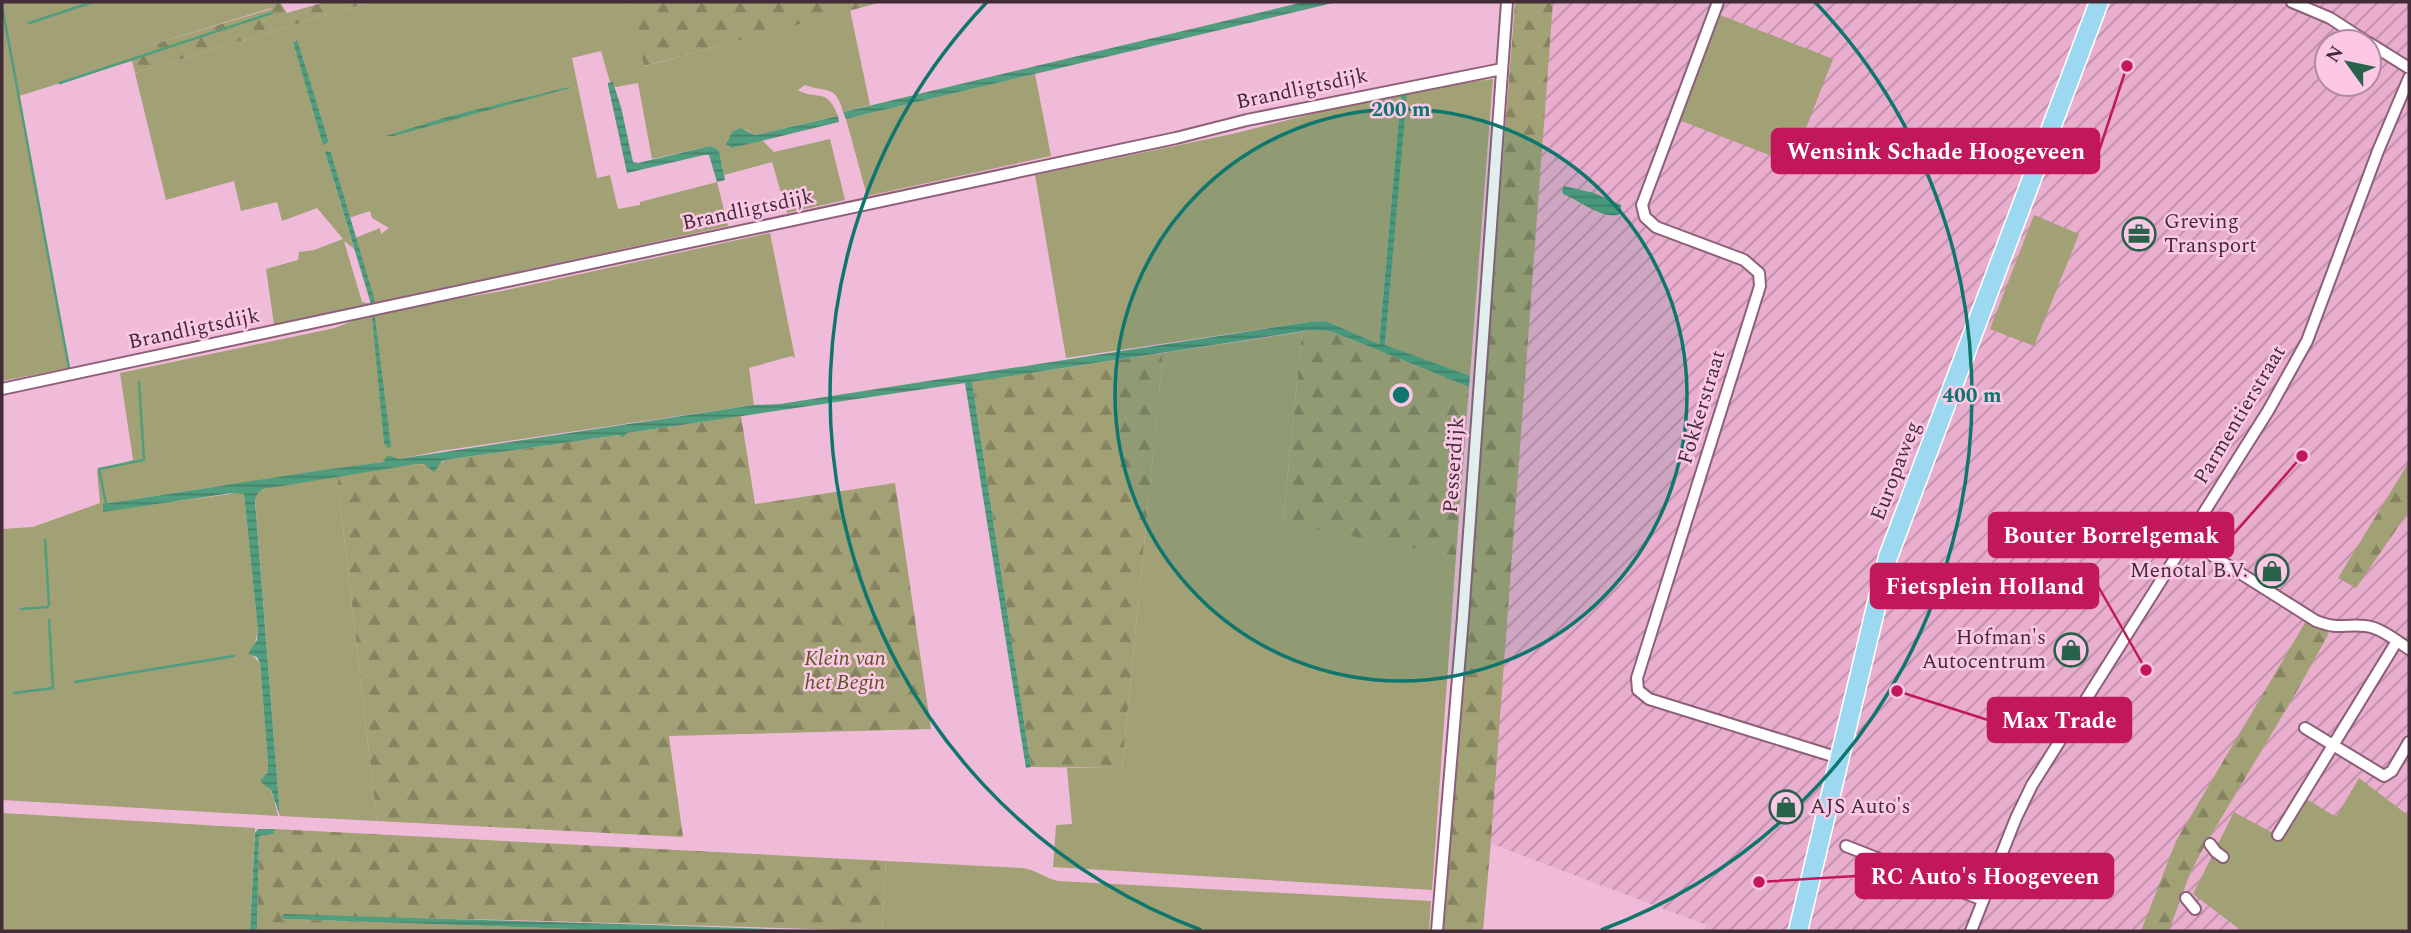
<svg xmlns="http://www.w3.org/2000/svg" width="2411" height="933" font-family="Spectral,serif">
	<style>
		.industrial { fill: url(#industrial-furrows); fill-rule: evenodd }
		.grass { fill: #a2a075; fill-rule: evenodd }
		.forest { fill: url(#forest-firs) }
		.water { fill: url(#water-rules) }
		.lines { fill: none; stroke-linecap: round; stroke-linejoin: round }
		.stream { stroke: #519e7f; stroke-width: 2.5 }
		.street-casing { stroke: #8e5f79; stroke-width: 14 }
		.primary-casing { stroke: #fff; stroke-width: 21 }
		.street { stroke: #fff; stroke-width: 10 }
		.primary { stroke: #9cd9f0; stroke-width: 18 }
		.ring { fill: none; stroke: #0f766e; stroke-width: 3.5 }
		.labels { text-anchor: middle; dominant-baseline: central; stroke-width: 5; stroke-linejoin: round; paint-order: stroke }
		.street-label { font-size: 21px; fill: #412c38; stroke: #fdc8e5 }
		.poi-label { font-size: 21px; fill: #412c38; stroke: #fdc8e5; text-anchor: start }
		.park-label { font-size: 21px; font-style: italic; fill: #595520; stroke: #fdc8e5 }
		.centre { fill: #0f766e; stroke: #fdc8e5; stroke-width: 3.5 }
		.ring-label { font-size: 21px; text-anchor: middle; font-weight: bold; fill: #0f766e; stroke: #fdc8e5; stroke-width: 5; stroke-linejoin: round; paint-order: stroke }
		.leader { fill: none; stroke: #c2185b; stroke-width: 2.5 }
		.callout-dot { fill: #c2185b; stroke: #fdc8e5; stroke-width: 2.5 }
		.callout { fill: #c2185b; stroke: #c2185b; stroke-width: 2.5 }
		.callout-label { font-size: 23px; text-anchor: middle; font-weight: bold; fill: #fff }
	</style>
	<defs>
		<pattern id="industrial-furrows" width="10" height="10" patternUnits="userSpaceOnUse" patternTransform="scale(1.75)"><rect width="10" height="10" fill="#e9adce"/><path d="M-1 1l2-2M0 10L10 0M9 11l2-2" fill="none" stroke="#be8da8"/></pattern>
		<pattern id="forest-firs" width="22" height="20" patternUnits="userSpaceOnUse" patternTransform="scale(1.75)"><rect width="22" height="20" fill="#a2a075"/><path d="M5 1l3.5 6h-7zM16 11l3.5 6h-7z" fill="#868361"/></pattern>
		<pattern id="water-rules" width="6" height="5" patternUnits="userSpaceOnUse" patternTransform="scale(1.75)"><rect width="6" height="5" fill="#519e7f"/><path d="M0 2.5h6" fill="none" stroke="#458169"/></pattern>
	</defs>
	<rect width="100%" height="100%" fill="#f0bbd8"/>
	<!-- industrial -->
	<path class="industrial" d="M1553,2H2409V931H1705L1706,925L1490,843ZM2327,42H2369V84H2327Z"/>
	<!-- grass -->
	<g class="grass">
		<polygon points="2,2 269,2 271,8 116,56 118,65 19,96 69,368 2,381"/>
		<path d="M370,2H630L645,66L850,10L870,105L843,112C836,83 824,93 805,85L798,90C816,101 827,86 838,116L755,135L745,129L733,148L762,140L774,152L830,139L845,200L787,213L772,162L724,175L719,150L710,146L652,159L638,83L616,87L610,82L601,51L572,58L597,178L610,175L618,209L640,205V202L717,182L728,226L274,325L266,269L298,260L299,252L314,250L343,239L317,208L282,221L277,202L241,211L234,181L166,200L135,73ZM296,40L329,141L324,145L293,42ZM325,152L331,153L349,218L370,211L372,218L389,228L381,234L380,228L355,238L361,255L371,304L362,302L344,241L354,249Z"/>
		<polygon points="1720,15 1833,59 1792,164 1679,120"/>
		<polygon points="1035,74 1051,156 867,196 846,119"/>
		<polygon points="1493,79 1470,376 1385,346 1406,93 1401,94 1379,344 1326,321 1309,322 1066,358 1035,175 1232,134 1407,90"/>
		<polygon points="2034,215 2079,234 2034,346 1990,329"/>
		<path d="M770,233L795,358L792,356L749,368L754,405L440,451L383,462L243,483L258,631L252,655L260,663L268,763V772L265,777L274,799L278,816L2,800V529L33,527L100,503L97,470L133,460L120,373L335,328L372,313L502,291ZM231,484V494L103,511V504Z"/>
		<polygon points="1302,332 1283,522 1456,556 1432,890 1053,867 1056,825 1072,824 1067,768 1122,768 1163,353"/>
		<polygon points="337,476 377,821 280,816 255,498 257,493 263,489"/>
		<polygon points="2359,778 2409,816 2409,931 2242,931 2193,894 2234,812 2280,837 2303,797 2336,817"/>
		<polygon points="2,813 255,828 250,931 2,931"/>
		<path d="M886,861L1023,868C1036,870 1045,878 1058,881L1431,901L1429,931H882Z"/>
	</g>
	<!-- forest -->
	<g class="forest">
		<polygon points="269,2 280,2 287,13 325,2 370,2 135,73 132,61 118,65 115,56 271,9"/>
		<polygon points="630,2 882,2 644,66"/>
		<polygon points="1515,2 1553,2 1490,852 1483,931 1443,931"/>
		<polygon points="1311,330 1329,331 1348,338 1469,387 1456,556 1283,523 1302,332"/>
		<polygon points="1163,353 1122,768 1031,767 972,382"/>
		<polygon points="741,416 755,504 895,483 931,729 669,736 683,837 377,821 337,476 417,464 438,465 445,460 619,435 623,438 627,433"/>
		<polygon points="2409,462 2409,511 2356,588 2338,578"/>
		<polygon points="2306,621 2329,633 2293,698 2201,852 2189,876 2169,931 2141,931 2176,841"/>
		<polygon points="275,829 886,861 882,931 507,920 282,916 284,919 632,931 257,931 259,836 274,834"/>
	</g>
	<!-- water -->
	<g class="water">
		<polygon points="1304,2 1337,2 846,119 843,112"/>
		<polygon points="297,40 329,142 323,145 293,42"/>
		<polygon points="613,82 621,107 633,162 638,163 710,146 719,150 725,180 717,182 709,155 704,155 627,173 608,85 608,83"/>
		<polygon points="569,87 570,88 393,136 386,136 447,117"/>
		<path d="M1407,92L1385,345L1470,376L1469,387L1348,338L1329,331L1311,330L972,382L1031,767L1026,768L965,383L627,433L623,438L619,435L445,460L442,461L434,472L424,464H417L263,489C253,495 255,503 256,513L280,816L271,790L260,781L268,772V763L260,663L257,657L248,654L257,640L258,631L244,494L232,493L103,512V504L323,470L383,462L388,455L398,459L754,405L780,404L1309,322L1326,321L1379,344L1401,94Z"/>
		<polygon points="838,116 839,122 732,148 726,144 733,131 741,128 755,135"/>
		<polygon points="328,151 331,153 375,301 371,304 325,152"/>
		<path d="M1564,186L1594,193L1621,205V212L1618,215C1600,218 1580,201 1563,194L1562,190Z"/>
		<polygon points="372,316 375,317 391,447 388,448 384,443"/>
		<polygon points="258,829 275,829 274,834 259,836 257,931 250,931 255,833"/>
		<path d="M284,914C464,920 645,924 825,931H632L284,919L282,917Z"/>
	</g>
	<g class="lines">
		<!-- stream -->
		<g class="stream">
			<polyline points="2,6 69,368"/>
			<polyline points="29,23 93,2"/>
			<polyline points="60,83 272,13"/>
			<polyline points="106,504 99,469 144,460 139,382"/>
			<polyline points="21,609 47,607 49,605 45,540"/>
			<polyline points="75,682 234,656"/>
			<polyline points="14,693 53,688 49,620"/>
		</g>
		<defs>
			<g id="street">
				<polyline points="1718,2 1642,205 1645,217 1656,227 1744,260 1759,273 1760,286 1637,678 1638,690 1649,699 1839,758"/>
				<polyline points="2292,2 2330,18 2367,42"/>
				<polyline points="2369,43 2409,68"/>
				<polyline points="2,389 1176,138 1247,120 1502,69"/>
				<path d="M2186,539L2316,621C2340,630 2342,624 2365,626C2380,627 2397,641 2409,649"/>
				<polyline points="2305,728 2384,776 2392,771 2409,742"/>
				<polyline points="2278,835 2397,641"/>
				<polyline points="2210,844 2216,852 2223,857"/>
				<polyline points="1846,846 1983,900"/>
				<polyline points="2186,898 2195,909"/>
				<polyline points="1437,931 1463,617 1507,2"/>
				<polyline points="1971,931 2016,818 2032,785 2268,411 2307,341 2378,151 2409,78"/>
			</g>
			<polyline id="primary" points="1798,931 1888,557 2099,2"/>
		</defs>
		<!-- street casing -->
		<use href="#street" class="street-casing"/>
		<!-- primary casing -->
		<use href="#primary" class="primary-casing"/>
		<!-- street -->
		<use href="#street" class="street"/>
		<!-- primary -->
		<use href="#primary" class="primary"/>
	</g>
	<!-- distance rings -->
	<circle cx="1401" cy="395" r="286" fill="#0f766e" fill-opacity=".12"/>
	<g class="ring">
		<circle cx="1401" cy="395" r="286"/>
		<path d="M1201 930A571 571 0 0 1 987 2M1815 2A571 571 0 0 1 1601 930"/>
	</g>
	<!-- icons -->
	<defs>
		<symbol id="office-ring" viewBox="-11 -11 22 22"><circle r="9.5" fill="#fdc8e5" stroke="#28624b" stroke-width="1.5"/><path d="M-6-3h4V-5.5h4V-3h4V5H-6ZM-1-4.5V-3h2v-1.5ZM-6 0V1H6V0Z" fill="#28624b"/></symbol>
		<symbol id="shop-ring" viewBox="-11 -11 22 22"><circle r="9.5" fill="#fdc8e5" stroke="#28624b" stroke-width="1.5"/><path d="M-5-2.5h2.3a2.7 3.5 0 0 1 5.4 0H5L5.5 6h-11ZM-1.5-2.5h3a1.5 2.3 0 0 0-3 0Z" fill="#28624b"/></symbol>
	</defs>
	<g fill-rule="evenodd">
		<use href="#office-ring" x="2120" y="215" width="38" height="38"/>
		<use href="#shop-ring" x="2253" y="552" width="38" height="38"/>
		<use href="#shop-ring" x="2052" y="631" width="38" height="38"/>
		<use href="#shop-ring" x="1767" y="788" width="38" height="38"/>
	</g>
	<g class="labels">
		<!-- street labels -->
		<g class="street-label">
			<text transform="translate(1302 89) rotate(-12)">Brandligtsdijk</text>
			<text transform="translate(748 210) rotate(-12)">Brandligtsdijk</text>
			<text transform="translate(194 329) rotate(-12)">Brandligtsdijk</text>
			<text transform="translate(1702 407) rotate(-73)">Fokkerstraat</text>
			<text transform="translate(2240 415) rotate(-59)">Parmentierstraat</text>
			<text transform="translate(1454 465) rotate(-86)">Pesserdijk</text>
			<text transform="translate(1896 471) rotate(-69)">Europaweg</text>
		</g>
		<!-- poi labels -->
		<g class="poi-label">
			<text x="2164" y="222">Greving<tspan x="2164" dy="24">Transport</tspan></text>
			<text x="2248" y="571" text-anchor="end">Menotal B.V.</text>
			<text x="2046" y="638" text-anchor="end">Hofman's<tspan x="2046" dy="24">Autocentrum</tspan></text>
			<text x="1810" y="807">AJS Auto's</text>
		</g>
		<!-- park labels -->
		<g class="park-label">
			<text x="845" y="659">Klein van<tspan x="845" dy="24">het Begin</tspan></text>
		</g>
	</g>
	<circle cx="1401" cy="395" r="10" class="centre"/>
	<g class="ring-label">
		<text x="1401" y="116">200 m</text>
		<text x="1972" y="402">400 m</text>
	</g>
	<!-- callouts -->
	<path class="leader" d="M2127 66L2099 151M2302 456L2233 535M2146 670L2098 586M1897 691L1988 720M1759 882L1856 876"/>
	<g class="callout-dot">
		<circle cx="2127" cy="66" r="7"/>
		<circle cx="2302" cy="456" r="7"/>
		<circle cx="2146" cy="670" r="7"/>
		<circle cx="1897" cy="691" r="7"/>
		<circle cx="1759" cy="882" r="7"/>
	</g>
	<g class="callout">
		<rect x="1772" y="129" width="327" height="44" rx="7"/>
		<rect x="1989" y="513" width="244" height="44" rx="7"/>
		<rect x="1871" y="564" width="227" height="44" rx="7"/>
		<rect x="1988" y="698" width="143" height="44" rx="7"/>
		<rect x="1856" y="854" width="257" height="44" rx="7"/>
	</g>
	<g class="callout-label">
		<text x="1936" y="159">Wensink Schade Hoogeveen</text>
		<text x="2111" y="543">Bouter Borrelgemak</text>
		<text x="1985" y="594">Fietsplein Holland</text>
		<text x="2059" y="728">Max Trade</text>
		<text x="1985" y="884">RC Auto's Hoogeveen</text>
	</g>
	<!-- border -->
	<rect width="2411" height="933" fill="none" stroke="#412c38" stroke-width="7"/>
	<!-- north arrow -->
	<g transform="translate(2348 63) rotate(303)"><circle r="33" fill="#fdc8e5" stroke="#b28aa0" stroke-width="2"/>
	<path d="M0-5L12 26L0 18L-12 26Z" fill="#28624b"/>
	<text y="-10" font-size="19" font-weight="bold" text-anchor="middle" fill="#412c38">N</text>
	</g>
</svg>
